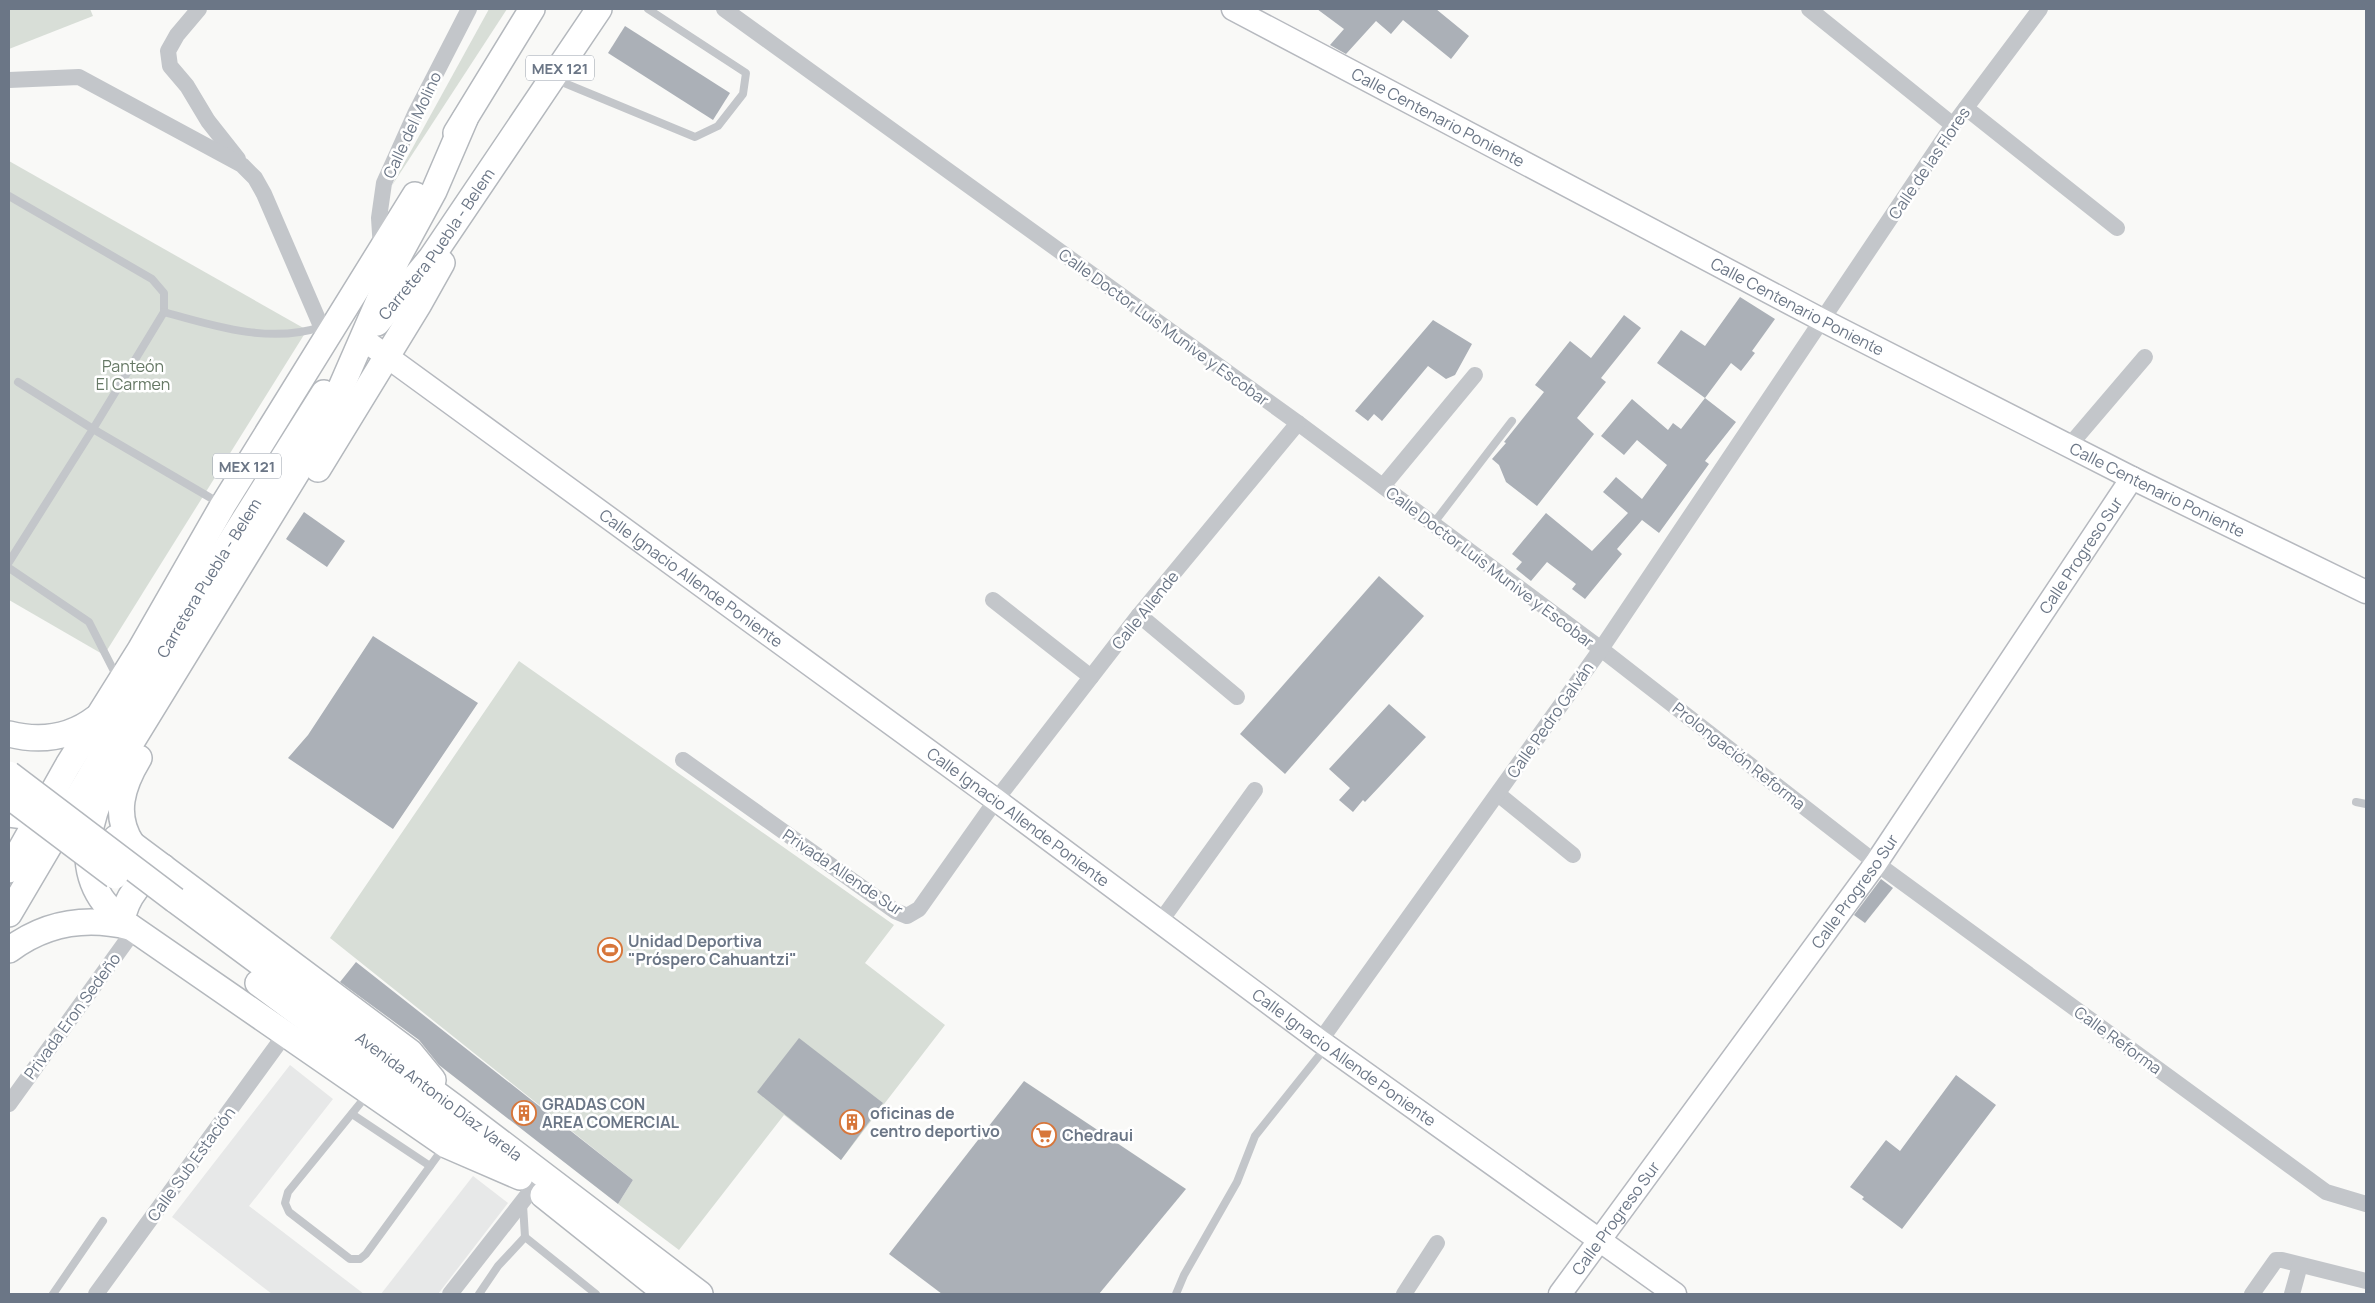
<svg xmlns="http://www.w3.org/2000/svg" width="2375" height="1303" font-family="Manrope,sans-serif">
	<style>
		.built { fill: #e7e8e8 }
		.green { fill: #d8ded7 }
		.building { fill: #abb0b7 }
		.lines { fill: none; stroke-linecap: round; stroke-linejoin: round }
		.secondary-casing { stroke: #b6b9bf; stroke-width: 25 }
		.primary-casing { stroke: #b4b8bd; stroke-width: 28 }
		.lane { stroke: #c3c6ca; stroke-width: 8 }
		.street { stroke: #c3c6ca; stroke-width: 16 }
		.secondary { stroke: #fff; stroke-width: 22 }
		.primary { stroke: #fff; stroke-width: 25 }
		.primary-bridge-casing { stroke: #b4b8bd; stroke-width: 28; stroke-linecap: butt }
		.primary-bridge { stroke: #fff; stroke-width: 25 }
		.labels { text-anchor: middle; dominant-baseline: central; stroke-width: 5; stroke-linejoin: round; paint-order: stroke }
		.shield { fill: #fff; stroke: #979faa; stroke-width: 1 }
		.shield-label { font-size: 15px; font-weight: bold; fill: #6b7686 }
		.street-label { font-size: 16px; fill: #6b7686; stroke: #fff }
		.park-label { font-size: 16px; fill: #667865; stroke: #fff }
		.poi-label { font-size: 16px; font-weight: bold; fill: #6b7686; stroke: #fff; text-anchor: start }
	</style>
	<rect width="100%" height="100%" fill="#f9f9f7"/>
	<!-- built -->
	<g class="built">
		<polygon points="290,1065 333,1099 249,1206 364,1294 272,1294 172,1217"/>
		<polygon points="473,1176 508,1203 438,1294 381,1294"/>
	</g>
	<!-- green -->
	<g class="green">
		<polygon points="9,9 90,9 93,16 9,49"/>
		<polygon points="489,9 507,9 391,187"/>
		<polygon points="9,161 307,330 104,655 9,600"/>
		<polygon points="519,661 894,925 865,963 945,1025 841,1160 784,1115 679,1250 618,1204 633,1180 330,938"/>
	</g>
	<!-- building -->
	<g class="building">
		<polygon points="1317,9 1436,9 1469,36 1451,59 1403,20 1391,34 1376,21 1346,54 1330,45 1344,29"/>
		<polygon points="625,26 730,93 713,120 608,53"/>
		<polygon points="1740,297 1775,319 1752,351 1755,353 1741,371 1731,363 1705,398 1657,363 1681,330 1705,346"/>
		<polygon points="1624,315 1641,328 1601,378 1606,382 1577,418 1594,434 1537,506 1506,482 1499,465 1492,459 1506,443 1504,442 1544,392 1535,385 1570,341 1591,358"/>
		<polygon points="1433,320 1472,344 1455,375 1446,379 1428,366 1382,421 1374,414 1368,421 1355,411"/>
		<polygon points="1705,398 1736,422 1705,461 1709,464 1659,533 1642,520 1617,549 1622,554 1585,599 1572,589 1576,584 1547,562 1531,581 1516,569 1522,562 1512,554 1546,513 1592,551 1628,513 1603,492 1616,477 1642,499 1667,465 1637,440 1624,455 1601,436 1632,399 1668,430 1673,423 1681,429"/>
		<polygon points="304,512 345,541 327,567 286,539"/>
		<polygon points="1379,576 1424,616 1285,774 1240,734"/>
		<polygon points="373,636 478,703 393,829 288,758 308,735"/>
		<polygon points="1389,704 1426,737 1365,802 1363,800 1353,812 1339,800 1350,788 1329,769"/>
		<polygon points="1881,879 1893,888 1865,923 1854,915"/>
		<polygon points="356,962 633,1180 618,1204 439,1065 419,1040 340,982"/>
		<polygon points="799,1038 883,1103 841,1160 757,1092"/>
		<polygon points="1956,1075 1996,1105 1902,1229 1862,1199 1864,1197 1850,1187 1886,1140 1900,1151"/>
		<polygon points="1024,1081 1186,1189 1099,1294 942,1294 889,1254"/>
	</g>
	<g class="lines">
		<defs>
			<g id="secondary">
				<path id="s1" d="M1233,9L1822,320L2132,478L2366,592"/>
				<path id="s2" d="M363,339L996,800L1320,1041L1675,1294"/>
				<path id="s3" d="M1560,1294L1876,863L2132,478"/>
			</g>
			<g id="primary">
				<path d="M465,119L434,191L397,259L332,408L304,461L107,782C90,818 77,862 101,898C107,907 115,914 122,921L446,1145L520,1177"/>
				<polyline points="456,133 532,9"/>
				<path id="s4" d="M377,323L431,258L599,9"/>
				<polyline points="318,469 419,304 442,263"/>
				<path d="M9,734C41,742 70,738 96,718"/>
				<polyline points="9,814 48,819"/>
				<polyline points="116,838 132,844 410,1052 433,1080"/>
				<path d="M132,844C113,815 122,786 139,758"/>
				<polyline points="9,870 68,765 140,650 223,505 415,195"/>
				<path id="s5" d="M175,900L457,1109L700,1294"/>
				<path id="s6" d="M9,914L197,595L324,393"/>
				<path d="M122,921C126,896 141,879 163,867"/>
				<path d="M9,950C45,923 86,916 130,927"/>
				<polyline points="258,983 483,1150"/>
				<polyline points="543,1195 667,1294"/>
			</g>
		</defs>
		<!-- secondary casing -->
		<use href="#secondary" class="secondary-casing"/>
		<!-- primary casing -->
		<use href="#primary" class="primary-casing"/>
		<!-- lane -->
		<g class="lane">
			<polyline points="557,80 695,137 718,126 743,94 746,73 648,9"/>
			<polyline points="9,196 152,279 164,293 164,312 93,429 9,562"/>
			<path d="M164,312C214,326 270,344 321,327"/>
			<polyline points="18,382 93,429 221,504"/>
			<polyline points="1433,524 1512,421"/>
			<polyline points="9,568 89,622 117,677"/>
			<polyline points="2356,802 2366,804"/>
			<polyline points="367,1095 288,1192 285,1203 289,1212 350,1259 360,1259 366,1254 444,1147"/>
			<polyline points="352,1114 430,1166"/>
			<polyline points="523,1205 525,1237 596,1294"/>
			<polyline points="53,1294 103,1221"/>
			<polyline points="479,1294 498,1266 525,1237"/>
			<polyline points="1176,1294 1184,1275 1237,1182 1255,1136 1326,1047"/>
		</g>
		<!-- street -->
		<g class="street">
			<polyline points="199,9 177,35 168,51 170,66 187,86 208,121 238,159"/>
			<polyline points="724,9 1298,423 1601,649 1876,863 2326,1192 2366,1204"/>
			<polyline points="1809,9 1953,125"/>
			<polyline points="9,80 79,77 242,165 255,178 264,194 327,340"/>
			<polyline points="1966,108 2117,228"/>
			<polyline points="381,249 379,218 384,183 415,114 469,9"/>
			<polyline points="2069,446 2145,357"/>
			<polyline points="1383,486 1475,375"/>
			<polyline points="993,600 1091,677"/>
			<polyline points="1139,615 1237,697"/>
			<polyline points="683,760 895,911 907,916 919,909 996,800 1139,615 1298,423"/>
			<polyline points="1498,794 1573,855"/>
			<polyline points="1160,922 1255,790"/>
			<polyline points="1320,1041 1601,649 1953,125 2040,9"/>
			<polyline points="9,1104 135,929"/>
			<polyline points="96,1294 286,1033"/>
			<polyline points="450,1294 533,1188"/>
			<polyline points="1404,1294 1437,1243"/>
			<polyline points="2252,1294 2276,1260 2282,1260 2366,1281"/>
			<polyline points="2292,1294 2300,1265"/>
		</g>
		<!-- secondary -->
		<use href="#secondary" class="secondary"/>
		<!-- primary -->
		<use href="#primary" class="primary"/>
		<defs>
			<g id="primary-bridge">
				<polyline points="9,774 175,900"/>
				<polyline points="9,796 115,876"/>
			</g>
		</defs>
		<!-- primary-bridge casing -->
		<use href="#primary-bridge" class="primary-bridge-casing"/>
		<!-- primary-bridge -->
		<use href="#primary-bridge" class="primary-bridge"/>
	</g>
	<!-- icons -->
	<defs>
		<symbol id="stadium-ring" viewBox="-11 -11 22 22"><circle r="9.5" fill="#fff" stroke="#d7763a" stroke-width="1.5"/><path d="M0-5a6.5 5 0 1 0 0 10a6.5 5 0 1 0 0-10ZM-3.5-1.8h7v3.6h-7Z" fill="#d7763a"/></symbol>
		<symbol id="building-ring" viewBox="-11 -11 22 22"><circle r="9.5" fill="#fff" stroke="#d7763a" stroke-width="1.5"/><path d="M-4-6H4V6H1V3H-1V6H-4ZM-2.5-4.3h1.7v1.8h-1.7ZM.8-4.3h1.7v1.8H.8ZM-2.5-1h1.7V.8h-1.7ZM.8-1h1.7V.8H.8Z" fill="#d7763a"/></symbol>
		<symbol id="supermarket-ring" viewBox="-11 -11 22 22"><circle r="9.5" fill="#fff" stroke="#d7763a" stroke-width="1.5"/><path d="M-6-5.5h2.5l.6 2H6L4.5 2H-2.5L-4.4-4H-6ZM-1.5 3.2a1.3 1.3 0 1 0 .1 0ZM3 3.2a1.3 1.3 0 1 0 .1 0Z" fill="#d7763a"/></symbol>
	</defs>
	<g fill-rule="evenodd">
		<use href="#stadium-ring" x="596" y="936" width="28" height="28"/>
		<use href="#building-ring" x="510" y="1099" width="28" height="28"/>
		<use href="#building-ring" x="838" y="1108" width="28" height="28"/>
		<use href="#supermarket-ring" x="1030" y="1121" width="28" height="28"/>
	</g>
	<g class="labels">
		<!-- shield labels -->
		<g class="shield">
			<rect x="526" y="55.5" width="68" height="25" rx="4"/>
			<rect x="213" y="453.5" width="68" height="25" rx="4"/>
		</g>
		<g class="shield-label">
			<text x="560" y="68">MEX 121</text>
			<text x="247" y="466">MEX 121</text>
		</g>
		<!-- street labels -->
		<g class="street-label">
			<text stroke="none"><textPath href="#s1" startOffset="232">Calle Centenario Poniente</textPath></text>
			<text transform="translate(412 125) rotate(-65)">Calle del Molino</text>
			<text transform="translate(1929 163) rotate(-56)">Calle de las Flores</text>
			<text stroke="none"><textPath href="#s4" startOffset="99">Carretera Puebla - Belem</textPath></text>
			<text stroke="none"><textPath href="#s1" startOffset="638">Calle Centenario Poniente</textPath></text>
			<text transform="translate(1164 327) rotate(36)">Calle Doctor Luis Munive y Escobar</text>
			<text stroke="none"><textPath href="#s1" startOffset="1042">Calle Centenario Poniente</textPath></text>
			<text stroke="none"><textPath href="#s3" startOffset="904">Calle Progreso Sur</textPath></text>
			<text transform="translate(1490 567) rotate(37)">Calle Doctor Luis Munive y Escobar</text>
			<text stroke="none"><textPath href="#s6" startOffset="391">Carretera Puebla - Belem</textPath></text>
			<text stroke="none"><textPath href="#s2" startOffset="406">Calle Ignacio Allende Poniente</textPath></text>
			<text transform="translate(1145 610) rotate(-51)">Calle Allende</text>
			<text transform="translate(1550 720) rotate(-55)">Calle Pedro Galván</text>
			<text transform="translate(1739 756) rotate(38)">Prolongación Reforma</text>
			<text stroke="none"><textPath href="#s2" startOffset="811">Calle Ignacio Allende Poniente</textPath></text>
			<text transform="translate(843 872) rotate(34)">Privada Allende Sur</text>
			<text stroke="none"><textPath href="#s3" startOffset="499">Calle Progreso Sur</textPath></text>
			<text transform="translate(72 1016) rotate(-54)">Privada Eron Sedeño</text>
			<text transform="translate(2118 1040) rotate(36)">Calle Reforma</text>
			<text stroke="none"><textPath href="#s2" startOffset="1216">Calle Ignacio Allende Poniente</textPath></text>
			<text stroke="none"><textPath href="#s5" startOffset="329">Avenida Antonio Díaz Varela</textPath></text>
			<text transform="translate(191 1164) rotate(-54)">Calle Sub Estación</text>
			<text stroke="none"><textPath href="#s3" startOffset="94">Calle Progreso Sur</textPath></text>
		</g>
		<!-- park labels -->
		<g class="park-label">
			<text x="133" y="366">Panteón<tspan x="133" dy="18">El Carmen</tspan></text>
		</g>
		<!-- poi labels -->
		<g class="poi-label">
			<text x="628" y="941">Unidad Deportiva<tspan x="628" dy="18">"Próspero Cahuantzi"</tspan></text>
			<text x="542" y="1104">GRADAS CON<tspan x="542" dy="18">AREA COMERCIAL</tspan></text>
			<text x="870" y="1113">oficinas de<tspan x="870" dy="18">centro deportivo</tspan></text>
			<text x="1062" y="1135">Chedraui</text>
		</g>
	</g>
	<!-- border -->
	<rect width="2375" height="1303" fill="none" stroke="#6b7686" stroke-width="20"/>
</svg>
